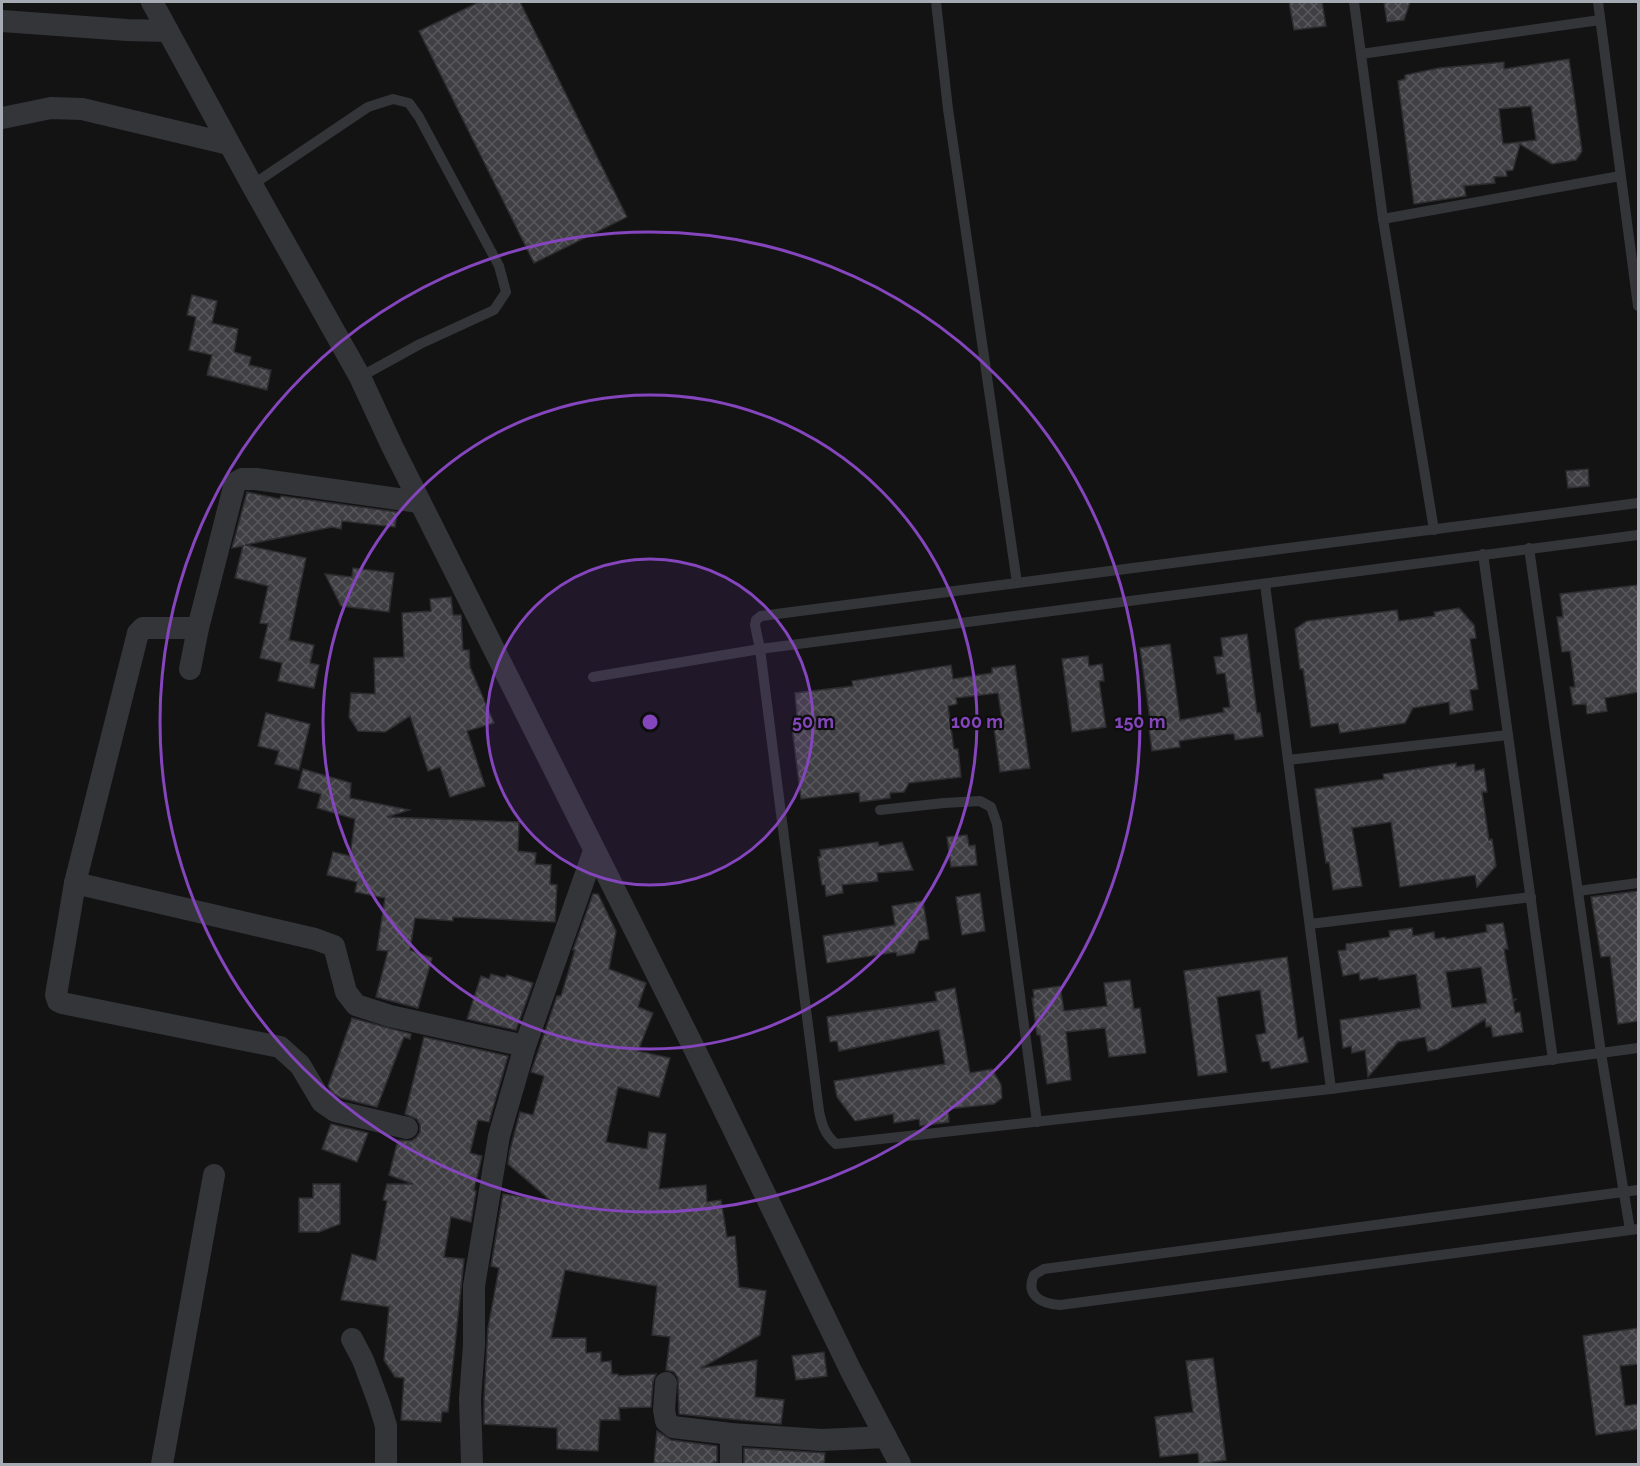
<svg xmlns="http://www.w3.org/2000/svg" width="1640" height="1466" font-family="Raleway,sans-serif">
	<style>
		.building { fill: url(#building-cross-hatch); stroke: #2d2d30; stroke-width: 1.5; fill-rule: evenodd }
		.lines { fill: none; stroke-linecap: round; stroke-linejoin: round }
		.service { stroke: #343539; stroke-width: 10 }
		.minor { stroke: #343539; stroke-width: 22 }
		.ring { fill: none; stroke: #8445bd; stroke-width: 3 }
		.centre { fill: #8445bd; stroke: #0e0e0f; stroke-width: 3 }
		.ring-label { font-size: 18px; text-anchor: middle; font-weight: bold; fill: #8445bd; stroke: #0e0e0f; stroke-width: 4.5; stroke-linejoin: round; paint-order: stroke }
	</style>
	<defs>
		<pattern id="building-cross-hatch" width="8" height="8" patternUnits="userSpaceOnUse" patternTransform="scale(1.5)"><rect width="8" height="8" fill="#404044"/><path d="M0 0l8 8M0 8l8-8" fill="none" stroke="#59595d"/></pattern>
	</defs>
	<rect width="100%" height="100%" fill="#131314"/>
	<!-- building -->
	<g class="building">
		<polygon points="479,2 520,2 627,217 534,263 419,31"/>
		<polygon points="1289,2 1322,2 1326,26 1294,30"/>
		<polygon points="1384,2 1410,2 1404,20 1387,22"/>
		<path d="M1569,59L1582,151L1576,160L1552,164L1520,144L1513,170L1506,171L1507,176L1494,177L1495,183L1464,186L1466,196L1414,204L1398,81L1405,79V75L1439,68L1504,62V69ZM1531,106L1536,140L1503,144L1499,109Z"/>
		<polygon points="192,295 217,301 212,323 238,329 234,352 251,357 249,365 271,370 267,390 207,375 212,355 189,350 196,317 187,315"/>
		<polygon points="1588,469 1589,486 1568,488 1566,471"/>
		<polygon points="247,492 280,499 281,496 397,512 395,527 342,521 341,529 332,527 245,545 306,558 289,640 314,645 310,663 319,665 314,688 278,681 282,663 260,658 268,624 260,623 268,586 235,578 243,546 232,548"/>
		<polygon points="353,568 394,573 389,612 341,606 325,574 352,577"/>
		<polygon points="1638,585 1638,692 1605,698 1607,711 1587,714 1586,704 1573,705 1570,687 1575,687 1570,651 1562,652 1557,617 1563,617 1560,594"/>
		<polygon points="451,597 453,615 461,615 463,650 469,650 470,667 494,723 467,731 485,786 450,797 440,767 428,771 410,716 385,732 358,731 349,717 351,693 375,694 374,658 404,657 402,613 431,611 430,599"/>
		<polygon points="1459,608 1474,625 1476,638 1470,639 1478,689 1470,690 1473,710 1450,714 1449,702 1413,708 1405,723 1340,733 1338,723 1311,727 1303,669 1300,669 1295,629 1307,621 1397,610 1399,621 1435,616 1434,612"/>
		<polygon points="1247,634 1257,713 1260,713 1263,736 1235,740 1234,734 1227,734 1179,741 1180,747 1152,751 1149,728 1151,727 1140,648 1170,644 1180,720 1224,712 1223,708 1230,707 1225,673 1217,674 1214,657 1223,656 1221,638"/>
		<polygon points="1088,656 1089,666 1102,664 1104,681 1099,681 1106,727 1072,732 1062,659"/>
		<polygon points="951,665 953,679 992,673 992,668 1015,665 1030,768 1000,772 994,728 1003,727 998,693 956,698 957,704 948,706 954,749 958,749 961,777 909,783 904,792 890,793 890,798 860,802 859,792 801,799 792,727 798,726 795,693 853,686 852,681"/>
		<polygon points="266,713 310,724 299,770 275,764 279,751 258,746"/>
		<polygon points="1456,763 1456,767 1474,764 1475,771 1484,769 1487,792 1482,792 1489,840 1492,839 1496,866 1477,887 1475,875 1400,887 1391,822 1352,828 1362,886 1333,890 1329,862 1326,863 1315,789 1384,779 1383,774"/>
		<polygon points="303,769 351,783 350,798 409,810 387,817 519,822 518,851 536,853 535,864 551,865 550,884 557,885 555,922 453,917 453,921 415,918 410,950 432,958 418,1008 376,997 388,951 377,950 385,898 355,892 357,882 327,875 333,852 350,856 355,819 317,808 321,794 298,788"/>
		<polygon points="967,835 969,846 975,845 977,865 951,867 947,837"/>
		<polygon points="878,842 879,846 902,842 913,870 877,873 878,881 842,885 843,893 826,896 825,885 822,885 818,857 821,857 820,850"/>
		<polygon points="1638,891 1638,1021 1618,1024 1610,956 1601,957 1591,897"/>
		<polygon points="980,893 985,931 962,935 956,897"/>
		<polygon points="593,894 598,894 616,931 609,969 646,983 638,1007 653,1013 638,1051 670,1058 659,1097 618,1087 606,1142 647,1149 649,1132 666,1134 659,1189 706,1185 707,1202 721,1200 727,1237 735,1236 739,1287 766,1291 760,1335 701,1368 757,1360 755,1397 784,1400 781,1424 679,1414 678,1378 674,1372 666,1370 670,1337 652,1335 657,1286 565,1270 551,1338 586,1338 586,1353 601,1352 601,1362 611,1361 612,1374 618,1374 618,1376 656,1374 653,1382 651,1407 619,1408 620,1420 600,1420 598,1451 557,1449 557,1428 484,1424 484,1399 488,1328 499,1268 491,1266 503,1194 550,1200 508,1164 510,1150 520,1112 533,1115 544,1076 531,1072 557,996 561,996 575,950 573,950"/>
		<polygon points="923,901 929,939 919,941 914,953 897,956 896,952 827,963 823,936 895,925 892,906"/>
		<path d="M1503,923L1508,949H1504L1513,1000L1517,999L1513,1001L1515,1013L1520,1012L1523,1032L1493,1037L1491,1026L1486,1027L1485,1019L1438,1049L1428,1051L1425,1037L1398,1042L1368,1077L1365,1050L1352,1053L1351,1046L1343,1048L1340,1020L1421,1008L1416,974L1379,980L1378,977L1360,980L1359,973L1343,976L1338,951L1346,950V944L1390,937L1389,931L1412,928L1413,936L1434,932L1435,939L1445,937L1446,939L1487,932L1486,925ZM1481,967L1487,1003L1452,1008L1446,972Z"/>
		<polygon points="1287,957 1298,1039 1303,1037 1308,1062 1271,1069 1269,1061 1262,1062 1256,1035 1266,1033 1260,990 1217,997 1227,1072 1198,1076 1184,971"/>
		<polygon points="491,974 505,978 507,975 533,983 516,1030 467,1019 481,976 489,979"/>
		<polygon points="1130,980 1134,1009 1140,1008 1146,1053 1109,1057 1105,1028 1066,1032 1071,1080 1047,1084 1040,1035 1037,1035 1032,998 1034,998 1033,990 1060,986 1064,1011 1107,1006 1104,983"/>
		<polygon points="955,988 970,1073 992,1069 1001,1085 1002,1098 994,1104 948,1109 949,1122 920,1126 919,1119 894,1123 893,1114 855,1121 837,1097 834,1081 945,1064 939,1030 839,1051 837,1041 830,1042 827,1017 937,1001 935,992"/>
		<polygon points="352,1018 411,1034 410,1039 404,1037 377,1107 341,1098 332,1093 328,1086"/>
		<polygon points="424,1037 508,1056 489,1122 478,1120 470,1153 482,1156 474,1190 476,1191 471,1222 451,1217 444,1257 464,1259 448,1412 442,1412 441,1422 401,1420 404,1378 395,1377 384,1360 389,1307 341,1300 352,1254 376,1261 387,1201 383,1200 387,1184 413,1184 389,1175 398,1140 411,1141 416,1138 420,1132 420,1125 417,1119 405,1114"/>
		<polygon points="331,1124 368,1133 357,1162 322,1149"/>
		<polygon points="313,1184 340,1184 340,1224 319,1232 299,1232 299,1198 313,1198"/>
		<polygon points="1638,1328 1638,1364 1620,1366 1625,1406 1638,1404 1638,1429 1596,1435 1583,1336"/>
		<polygon points="824,1352 827,1376 796,1380 792,1356"/>
		<polygon points="1213,1358 1226,1460 1199,1464 1198,1453 1160,1457 1155,1417 1193,1412 1186,1361"/>
		<polygon points="657,1431 671,1440 717,1446 717,1462 714,1462 714,1464 654,1463"/>
		<polygon points="744,1448 825,1453 824,1464 744,1464"/>
	</g>
	<g class="lines">
		<!-- service -->
		<g class="service">
			<polyline points="936,2 948,109 1017,583"/>
			<polyline points="1354,2 1383,219 1434,530"/>
			<polyline points="1598,2 1638,306"/>
			<polyline points="1361,54 1600,20"/>
			<polyline points="252,185 368,107 393,99 409,103 419,117 499,266 506,292 494,310 420,344 360,377"/>
			<polyline points="1383,219 1620,176"/>
			<path d="M1638,503L761,616L756,620L755,625L760,649L819,1111C822,1126 825,1134 836,1144L1331,1089L1638,1048"/>
			<polyline points="1529,548 1601,1053 1630,1230"/>
			<polyline points="1483,554 1553,1060"/>
			<polyline points="1265,584 1331,1089"/>
			<polyline points="593,677 760,649 1638,535"/>
			<polyline points="1288,760 1508,735"/>
			<polyline points="880,810 944,803 980,801 991,807 997,824 1037,1122"/>
			<polyline points="1578,891 1638,883"/>
			<polyline points="1310,924 1531,897"/>
			<path d="M1638,1190L1044,1269L1034,1275C1025,1295 1041,1304 1060,1305L1638,1229"/>
		</g>
		<!-- minor -->
		<g class="minor">
			<polyline points="152,2 252,185 360,377 392,446 694,1048 851,1371 900,1464"/>
			<polyline points="2,21 127,30 168,31"/>
			<polyline points="2,118 51,108 82,109 229,144"/>
			<polyline points="198,628 143,628 138,633 75,883 315,939 334,946 346,992 356,1005 390,1016 525,1046"/>
			<polyline points="190,669 198,628 235,483 242,479 256,479 419,502"/>
			<polyline points="75,883 56,995 58,1001 62,1003 280,1047 300,1065 322,1102 335,1111 407,1128"/>
			<polyline points="352,1339 363,1360 379,1403 386,1426 386,1464"/>
			<polyline points="666,1383 664,1410 666,1421 673,1427 731,1434 822,1440 886,1437"/>
			<polyline points="162,1464 214,1175"/>
			<polyline points="472,1464 470,1399 474,1345 474,1286 499,1136 525,1046 594,851"/>
			<polyline points="731,1464 731,1434"/>
		</g>
	</g>
	<!-- distance rings -->
	<circle cx="650" cy="722" r="163" fill="#8445bd" fill-opacity=".12"/>
	<g class="ring">
		<circle cx="650" cy="722" r="163"/>
		<circle cx="650" cy="722" r="327"/>
		<circle cx="650" cy="722" r="490"/>
	</g>
	<circle cx="650" cy="722" r="9" class="centre"/>
	<g class="ring-label">
		<text x="813" y="728">50 m</text>
		<text x="977" y="728">100 m</text>
		<text x="1140" y="728">150 m</text>
	</g>
	<!-- border -->
	<rect width="1640" height="1466" fill="none" stroke="#a6aab3" stroke-width="6"/>
</svg>
